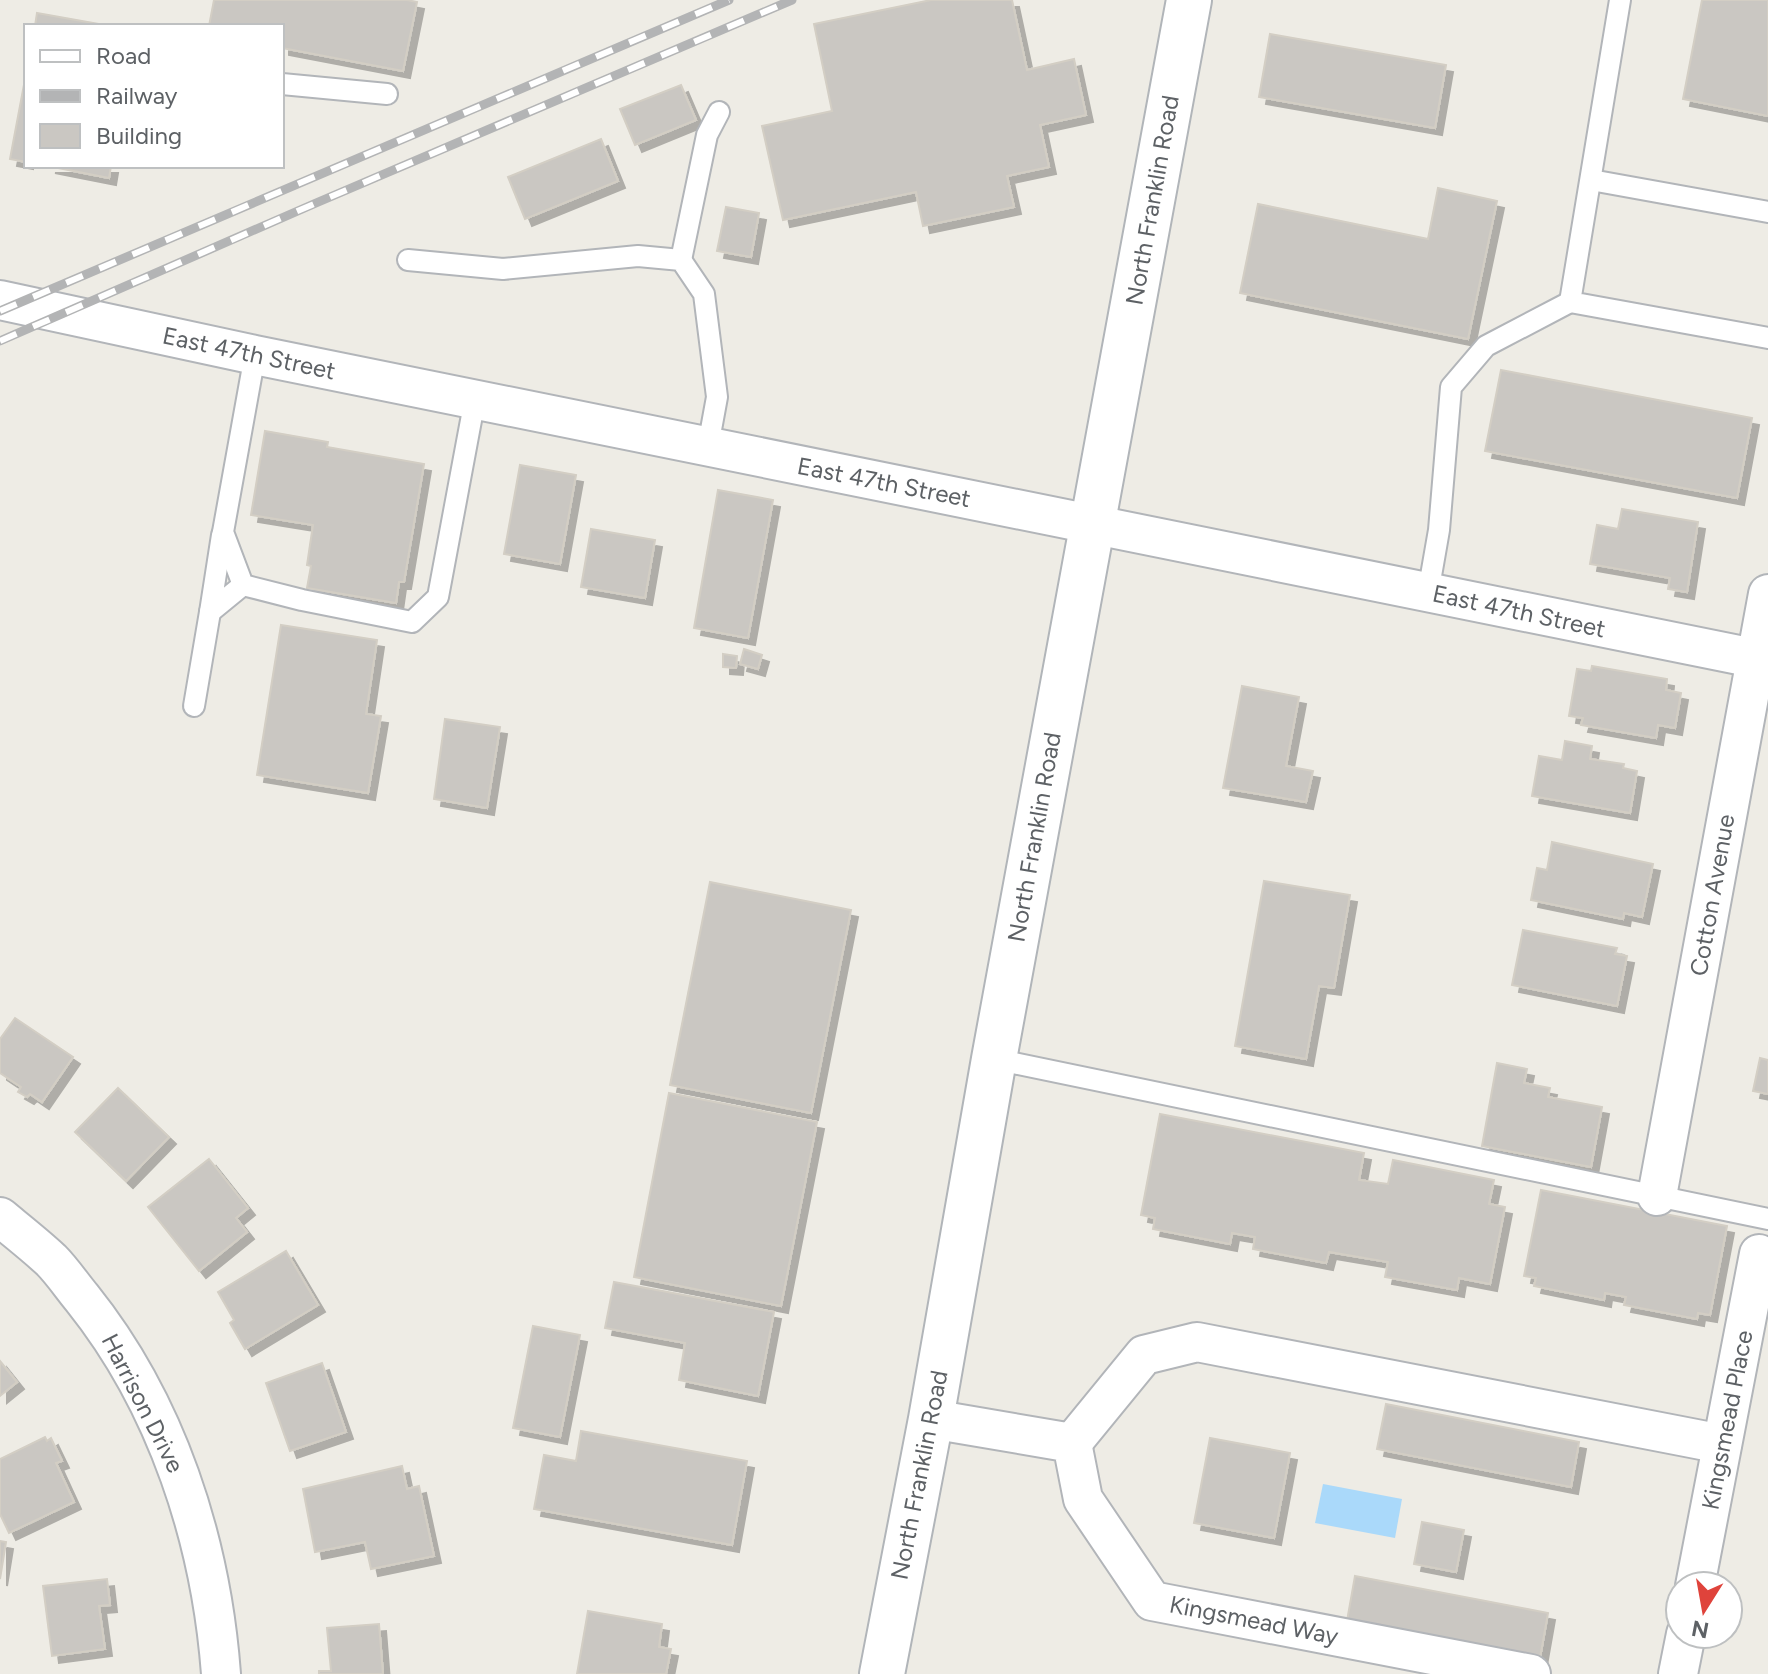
<svg xmlns="http://www.w3.org/2000/svg" width="1768" height="1674" font-family="Figtree,sans-serif">
	<style>
		.water { fill: #aad9fa }
		.building { fill: #cac7c2; stroke: #d3cec4; stroke-width: 2; filter: url(#shadow) }
		.lines { fill: none; stroke-linecap: round; stroke-linejoin: round }
		.lane-casing { stroke: #b2b5b9; stroke-width: 24 }
		.street-casing { stroke: #b2b5b9; stroke-width: 42 }
		.secondary-casing { stroke: #b1b5b9; stroke-width: 48 }
		.lane { stroke: #fff; stroke-width: 20 }
		.street { stroke: #fff; stroke-width: 38 }
		.secondary { stroke: #fff; stroke-width: 44 }
		.rail-casing { stroke: #b3b4b5; stroke-width: 9 }
		.rail { stroke: #fff; stroke-width: 6; stroke-dasharray: 18; stroke-linecap: butt }
		.labels { text-anchor: middle; dominant-baseline: central; stroke-width: 6; stroke-linejoin: round; paint-order: stroke }
		.street-label { font-size: 24px; fill: #5d6165; stroke: #fff }
	</style>
	<defs>
		<filter id="shadow"><feDropShadow dx="7" dy="7" stdDeviation="0" flood-color="#0004"/></filter>
	</defs>
	<rect width="100%" height="100%" fill="#eeece5"/>
	<!-- water -->
	<polygon class="water" points="1323,1484 1402,1499 1395,1538 1315,1523"/>
	<!-- building -->
	<g class="building">
		<polygon points="214,0 407,0 417,2 403,71 282,48 282,26 209,26"/>
		<polygon points="931,0 1012,0 1027,70 1074,59 1086,115 1040,125 1049,167 1007,176 1014,207 923,226 916,192 783,220 762,126 832,111 814,24"/>
		<polygon points="1702,0 1768,0 1768,116 1683,99"/>
		<polygon points="37,13 110,26 35,26"/>
		<polygon points="1270,34 1446,65 1435,128 1259,97"/>
		<polygon points="26,74 26,162 10,159"/>
		<polygon points="681,85 696,120 635,145 620,109"/>
		<polygon points="601,139 618,181 525,219 508,177"/>
		<polygon points="48,166 111,166 109,178"/>
		<polygon points="1438,188 1497,201 1468,339 1240,293 1258,204 1428,239"/>
		<polygon points="726,207 759,213 751,257 717,251"/>
		<polygon points="1501,370 1752,418 1737,498 1485,451"/>
		<polygon points="265,431 328,442 327,447 424,464 404,582 399,582 396,603 307,588 311,566 307,565 313,525 251,515"/>
		<polygon points="520,465 576,475 560,564 504,554"/>
		<polygon points="718,490 773,500 748,638 694,628"/>
		<polygon points="1622,509 1698,522 1687,592 1668,589 1670,578 1590,564 1597,525 1618,529"/>
		<polygon points="591,529 655,540 645,598 581,587"/>
		<polygon points="281,625 377,640 366,714 381,716 368,793 257,775"/>
		<polygon points="744,649 762,655 758,669 740,664"/>
		<polygon points="723,654 737,656 736,668 723,667"/>
		<polygon points="1592,666 1667,679 1666,690 1681,693 1675,728 1658,725 1656,738 1581,725 1583,718 1569,716 1577,669 1591,671"/>
		<polygon points="1242,686 1299,697 1286,766 1313,771 1306,802 1223,788"/>
		<polygon points="445,719 500,727 487,808 434,799"/>
		<polygon points="1565,741 1592,746 1590,759 1624,764 1623,768 1637,771 1630,813 1532,796 1539,756 1562,760"/>
		<polygon points="1552,842 1653,864 1642,917 1624,913 1623,919 1531,900 1537,868 1547,870"/>
		<polygon points="1264,881 1350,895 1334,988 1319,986 1306,1059 1235,1046"/>
		<polygon points="710,882 851,910 811,1113 670,1085"/>
		<polygon points="1523,930 1617,948 1615,954 1627,956 1617,1006 1512,985"/>
		<polygon points="15,1018 73,1057 42,1102 30,1094 27,1097 18,1092 21,1087 0,1073 0,1039"/>
		<polygon points="1760,1058 1768,1060 1768,1094 1753,1091"/>
		<polygon points="1497,1063 1527,1069 1524,1083 1550,1088 1548,1097 1602,1107 1591,1167 1482,1146"/>
		<polygon points="118,1088 169,1137 126,1181 75,1132"/>
		<polygon points="669,1093 817,1122 781,1306 634,1277"/>
		<polygon points="1160,1114 1364,1153 1359,1180 1388,1184 1393,1160 1494,1180 1489,1204 1505,1207 1490,1284 1459,1278 1457,1290 1385,1277 1388,1262 1329,1252 1326,1263 1253,1249 1255,1237 1232,1233 1230,1244 1153,1229 1155,1218 1141,1215"/>
		<polygon points="209,1159 248,1208 236,1218 247,1232 199,1271 148,1207"/>
		<polygon points="1541,1190 1727,1226 1710,1315 1698,1313 1697,1319 1624,1305 1626,1297 1605,1293 1604,1300 1534,1286 1536,1278 1524,1276"/>
		<polygon points="286,1251 318,1305 245,1349 230,1323 234,1320 218,1292"/>
		<polygon points="614,1282 774,1312 758,1396 679,1380 685,1343 605,1328"/>
		<polygon points="533,1326 580,1335 560,1437 513,1428"/>
		<polygon points="0,1361 17,1382 0,1396"/>
		<polygon points="322,1363 346,1432 290,1451 266,1383"/>
		<polygon points="1386,1404 1579,1442 1571,1487 1377,1449"/>
		<polygon points="581,1431 747,1461 732,1545 534,1509 544,1455 576,1461"/>
		<polygon points="45,1437 47,1441 51,1438 62,1461 56,1463 74,1502 9,1533 0,1514 0,1459"/>
		<polygon points="1210,1438 1290,1453 1274,1538 1194,1523"/>
		<polygon points="402,1466 407,1489 419,1486 434,1556 371,1569 365,1542 315,1552 303,1489"/>
		<polygon points="1422,1522 1464,1530 1456,1572 1414,1564"/>
		<polygon points="0,1541 6,1542 0,1579"/>
		<polygon points="1355,1576 1548,1613 1540,1658 1347,1621"/>
		<polygon points="107,1579 110,1605 99,1606 105,1649 52,1656 43,1586"/>
		<polygon points="588,1611 662,1624 659,1647 671,1649 666,1674 577,1674"/>
		<polygon points="379,1624 383,1674 319,1674 319,1671 331,1671 327,1628"/>
	</g>
	<g class="lines">
		<defs>
			<g id="lane">
				<polyline points="1620,0 1570,302 1768,338"/>
				<polyline points="282,84 387,94"/>
				<polyline points="1591,180 1768,212"/>
				<polyline points="408,260 503,269 638,256 681,260 704,294 717,397 708,446"/>
				<polyline points="681,260 707,135 719,112"/>
				<polyline points="255,355 223,532 243,585 302,600 412,622 438,597 475,399"/>
				<polyline points="222,535 210,612 243,585"/>
				<polyline points="1428,593 1439,530 1451,387 1486,346 1570,302"/>
				<polyline points="194,706 210,612"/>
				<polyline points="994,1059 1768,1219"/>
			</g>
			<g id="street">
				<polyline points="0,300 255,355 1768,661"/>
				<polyline points="1657,1196 1768,594"/>
				<path d="M0,1217C17,1231 35,1245 51,1260C62,1271 72,1286 82,1298C167,1404 211,1540 221,1674"/>
				<polyline points="931,1419 1072,1443 1083,1499 1152,1601 1531,1674"/>
				<polyline points="1072,1443 1144,1355 1197,1342 1722,1444"/>
				<polyline points="1695,1586 1759,1254"/>
				<polyline points="1678,1674 1686,1634"/>
			</g>
			<polyline id="secondary" points="882,1674 931,1419 994,1059 1189,0"/>
		</defs>
		<!-- lane casing -->
		<use href="#lane" class="lane-casing"/>
		<!-- street casing -->
		<use href="#street" class="street-casing"/>
		<!-- secondary casing -->
		<use href="#secondary" class="secondary-casing"/>
		<!-- lane -->
		<use href="#lane" class="lane"/>
		<!-- street -->
		<use href="#street" class="street"/>
		<!-- secondary -->
		<use href="#secondary" class="secondary"/>
		<defs>
			<g id="rail">
				<polyline points="0,311 729,0"/>
				<polyline points="0,341 316,203 792,0"/>
			</g>
		</defs>
		<!-- rail casing -->
		<use href="#rail" class="rail-casing"/>
		<!-- rail -->
		<use href="#rail" class="rail"/>
	</g>
	<g class="labels">
		<!-- street labels -->
		<g class="street-label">
			<text transform="translate(1152 200) rotate(-80)">North Franklin Road</text>
			<text transform="translate(249 353) rotate(12)">East 47th Street</text>
			<text transform="translate(884 482) rotate(11)">East 47th Street</text>
			<text transform="translate(1519 611) rotate(12)">East 47th Street</text>
			<text transform="translate(1034 837) rotate(-80)">North Franklin Road</text>
			<text transform="translate(1712 895) rotate(-80)">Cotton Avenue</text>
			<text transform="translate(143 1403) rotate(63)">Harrison Drive</text>
			<text transform="translate(1727 1420) rotate(-79)">Kingsmead Place</text>
			<text transform="translate(919 1475) rotate(-79)">North Franklin Road</text>
			<text transform="translate(1254 1620) rotate(11)">Kingsmead Way</text>
		</g>
	</g>
	<!-- legend -->
	<rect x="24" y="24" width="260" height="144" fill="#ffffff" stroke="#bec0c1" stroke-width="2"/>
	<rect x="40" y="50" width="40" height="12" fill="#ffffff" stroke="#bec0c1" stroke-width="2"/>
	<text x="96" y="64" font-size="24" fill="#5d6165">Road</text>
	<rect x="40" y="90" width="40" height="12" fill="#b3b4b5" stroke="#bec0c1" stroke-width="2"/>
	<text x="96" y="104" font-size="24" fill="#5d6165">Railway</text>
	<rect x="40" y="124" width="40" height="24" fill="#cac7c2" stroke="#bec0c1" stroke-width="2"/>
	<text x="96" y="144" font-size="24" fill="#5d6165">Building</text>
	<!-- north arrow -->
	<g transform="translate(1704 1610) rotate(191)"><circle r="38" fill="#ffffff" stroke="#bec0c1" stroke-width="2"/>
	<path d="M0-6L14 30L0 20L-14 30Z" fill="#df433b"/>
	<text y="-12" font-size="22" font-weight="bold" text-anchor="middle" fill="#5d6165">N</text>
	</g>
</svg>
